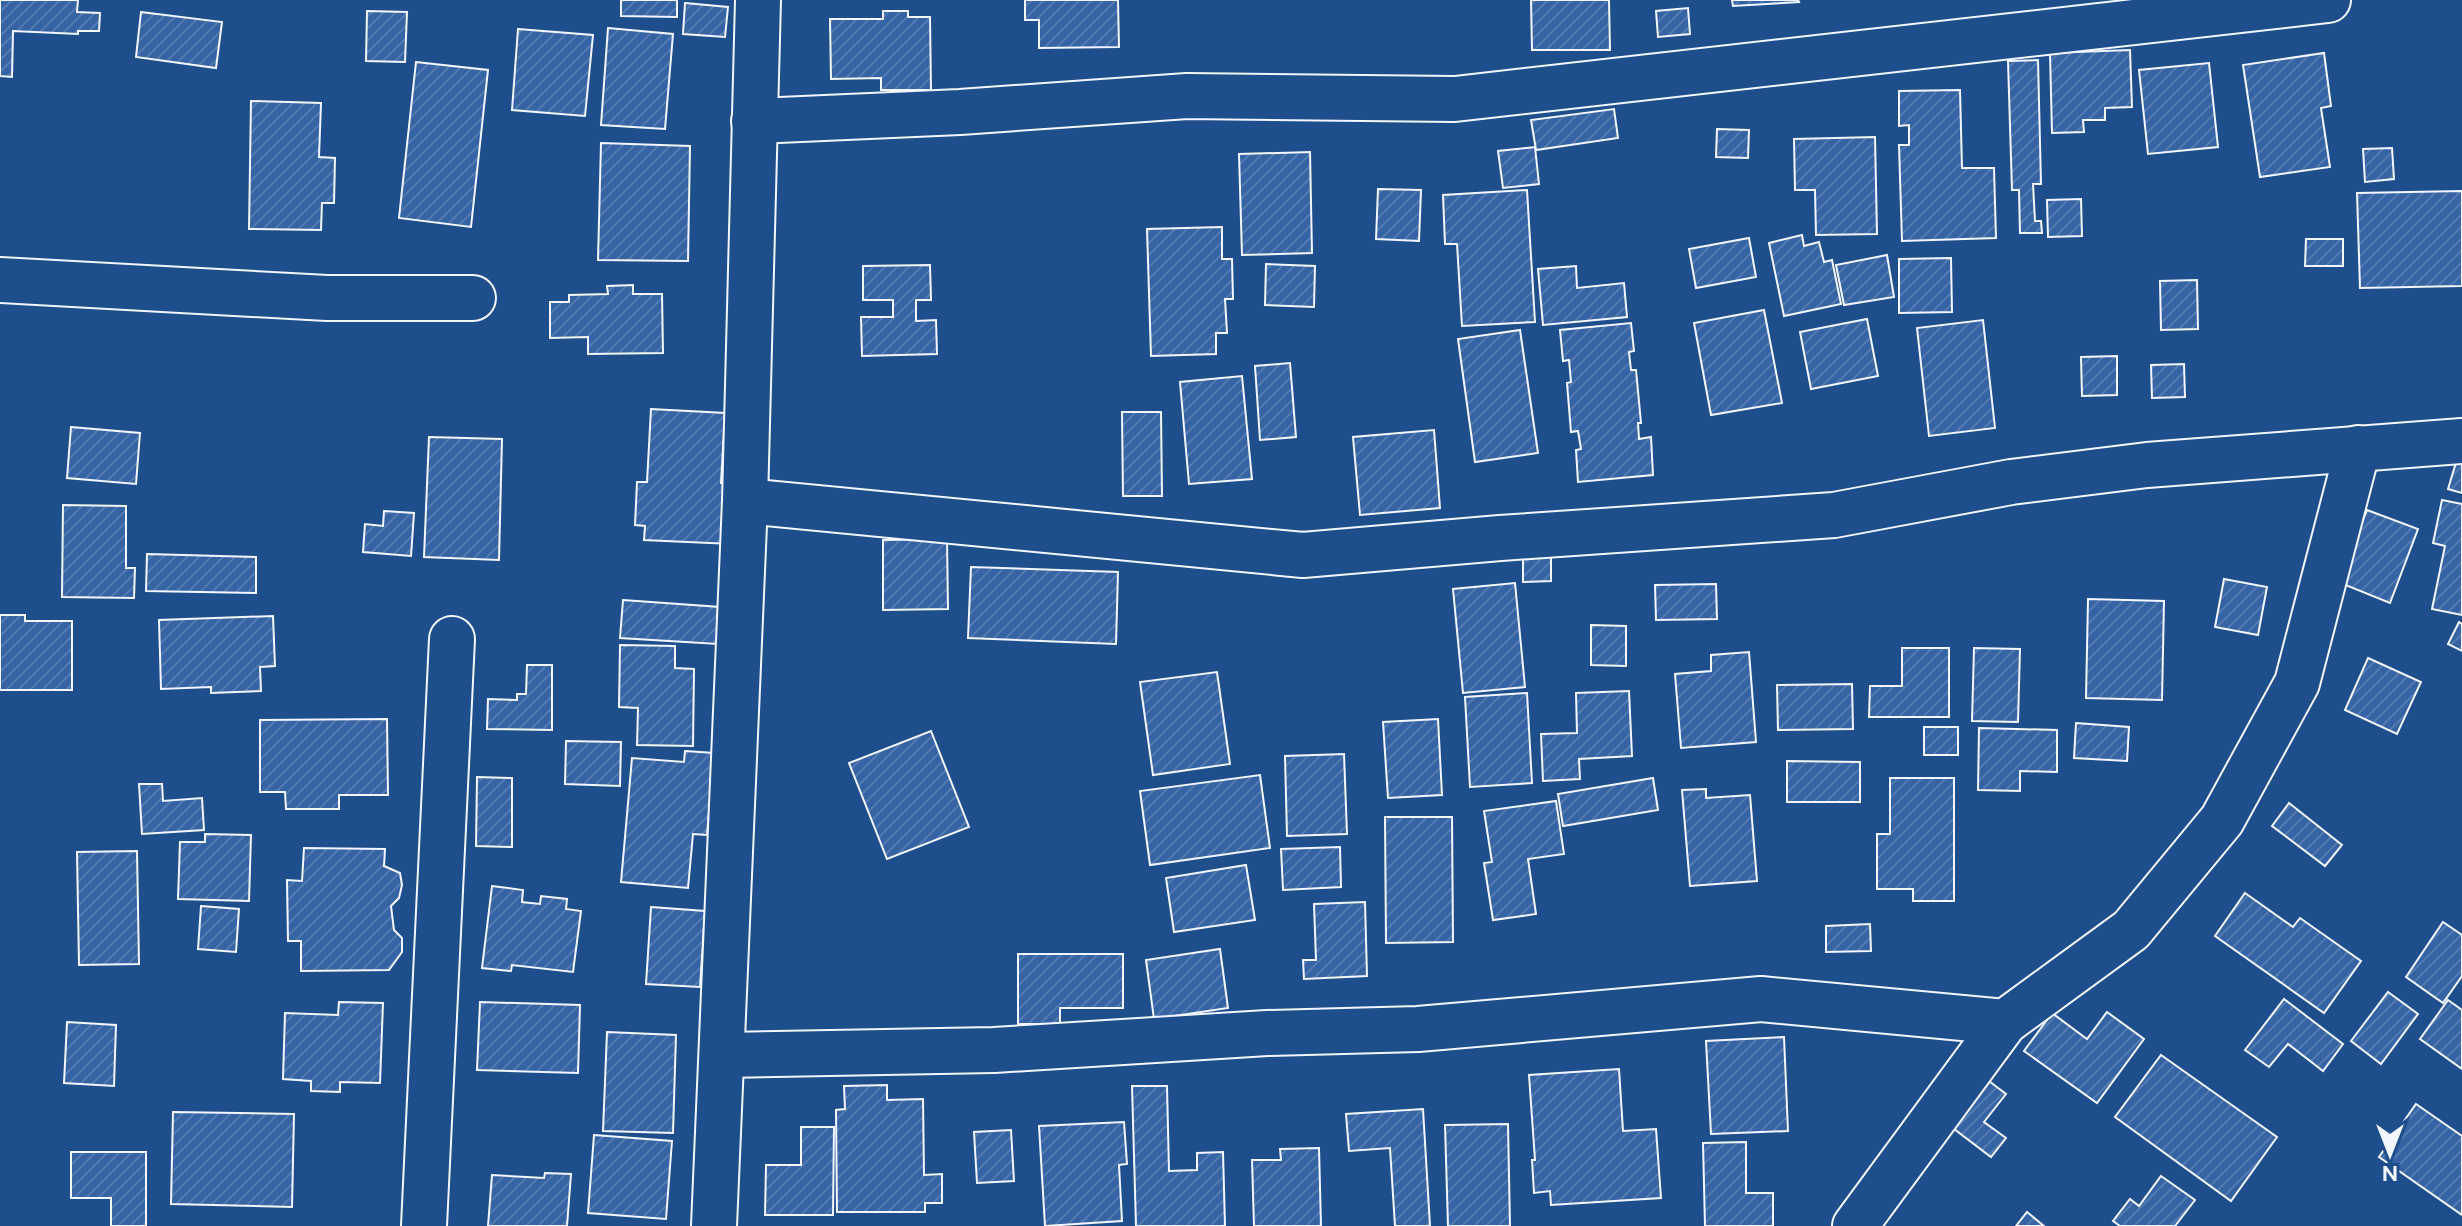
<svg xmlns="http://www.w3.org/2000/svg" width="2462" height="1226" font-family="'DM Sans',sans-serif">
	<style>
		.building { fill: url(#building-hatch); stroke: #f2f6ff; stroke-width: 2 }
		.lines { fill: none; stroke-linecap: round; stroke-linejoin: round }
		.minor-casing { stroke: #f2f6ff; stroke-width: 48 }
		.minor { stroke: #1f4e8c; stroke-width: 44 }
	</style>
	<defs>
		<pattern id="building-hatch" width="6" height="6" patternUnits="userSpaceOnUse" patternTransform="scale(2)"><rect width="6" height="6" fill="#3563a3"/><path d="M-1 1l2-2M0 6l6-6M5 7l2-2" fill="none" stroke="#537ab1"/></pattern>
	</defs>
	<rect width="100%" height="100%" fill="#1f4e8c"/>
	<!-- building -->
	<g class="building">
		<polygon points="0,0 78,0 77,12 100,13 99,31 78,31 78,34 13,31 12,77 0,76"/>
		<polygon points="621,0 677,0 677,17 621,16"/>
		<polygon points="1025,0 1118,0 1119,47 1039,48 1039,20 1025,20"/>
		<polygon points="1531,0 1609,0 1610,50 1532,50"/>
		<polygon points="1732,0 1798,0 1799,2 1733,6"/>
		<polygon points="685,3 728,7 725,37 683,34"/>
		<polygon points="1688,8 1690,34 1658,37 1656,11"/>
		<polygon points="367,11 407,12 405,62 366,61"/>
		<polygon points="883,11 908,11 908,17 930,17 931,90 881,90 881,78 831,79 830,19 883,19"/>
		<polygon points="141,12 222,22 216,68 136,57"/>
		<polygon points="608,28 673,34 665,129 601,125"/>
		<polygon points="518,29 593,35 585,116 512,110"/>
		<polygon points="2130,50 2132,107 2105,108 2105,120 2083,120 2084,132 2052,133 2050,53"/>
		<polygon points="2324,53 2331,106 2321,108 2330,167 2260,177 2243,65"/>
		<polygon points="2038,60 2041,184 2033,184 2035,221 2041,221 2042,233 2020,233 2019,190 2012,190 2008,61"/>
		<polygon points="416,62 488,70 471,227 399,218"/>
		<polygon points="2209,63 2218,147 2148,154 2139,70"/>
		<polygon points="1960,90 1962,168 1994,168 1996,238 1902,241 1899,145 1909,145 1909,125 1899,126 1899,91"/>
		<polygon points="251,101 321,103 319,157 335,158 334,203 322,203 321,230 249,229"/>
		<polygon points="1614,109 1618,138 1536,150 1531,120"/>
		<polygon points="1717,129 1749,130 1748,158 1716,157"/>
		<polygon points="1875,137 1877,234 1816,235 1815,190 1795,190 1794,139"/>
		<polygon points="601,143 690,146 688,261 598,260"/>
		<polygon points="1535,147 1539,184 1503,188 1498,151"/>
		<polygon points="2392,148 2394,179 2365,182 2363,149"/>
		<polygon points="1310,152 1312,253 1242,255 1239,154"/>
		<polygon points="1378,189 1421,190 1419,241 1376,239"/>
		<polygon points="1527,190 1535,322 1462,326 1457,244 1445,244 1443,195"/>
		<polygon points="2462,191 2462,286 2360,288 2357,193"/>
		<polygon points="2081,199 2082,236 2048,237 2047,200"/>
		<polygon points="1222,227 1222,259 1232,259 1233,299 1225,299 1227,333 1216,333 1216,354 1151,356 1147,229"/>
		<polygon points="1802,235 1804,246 1819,242 1824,262 1832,260 1841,304 1784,316 1769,243"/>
		<polygon points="1749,238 1756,277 1696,288 1689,249"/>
		<polygon points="2306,239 2343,239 2343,266 2305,266"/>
		<polygon points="1887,255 1894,297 1844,305 1836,265"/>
		<polygon points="1951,258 1952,312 1899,313 1899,259"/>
		<polygon points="1266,264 1315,266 1314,307 1265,305"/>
		<polygon points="930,265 931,300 916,300 916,321 936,320 937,354 862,356 861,317 893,317 893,300 863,300 863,266"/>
		<polygon points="1576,266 1577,288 1624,283 1627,317 1543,325 1538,269"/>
		<polygon points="2197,280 2198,329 2161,330 2160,281"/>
		<polygon points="633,285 633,294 662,294 663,353 588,354 588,337 550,338 550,302 569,302 569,295 608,294 607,286"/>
		<polygon points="1764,310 1782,403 1711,415 1694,323"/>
		<polygon points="1867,319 1878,376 1811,389 1800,332"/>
		<polygon points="1983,320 1995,428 1929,436 1917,328"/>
		<polygon points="1631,323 1634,351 1629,352 1631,370 1636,370 1641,423 1638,423 1639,439 1651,437 1653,475 1578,482 1576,450 1581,449 1578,431 1571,432 1567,383 1571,382 1569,360 1563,361 1560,330"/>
		<polygon points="1520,330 1538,453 1475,462 1458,339"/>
		<polygon points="2117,356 2117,395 2082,396 2081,357"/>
		<polygon points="1290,363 1296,437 1260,440 1255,366"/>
		<polygon points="2184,364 2185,397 2152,398 2151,365"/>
		<polygon points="1242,376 1252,479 1189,484 1180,382"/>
		<polygon points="651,409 725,413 721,483 735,484 731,544 644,540 645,526 635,525 637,482 647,482"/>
		<polygon points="1122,412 1161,412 1162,496 1123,496"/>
		<polygon points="71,427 140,433 136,484 67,478"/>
		<polygon points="1434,430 1440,508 1360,515 1353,437"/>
		<polygon points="429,437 502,439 499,560 424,557"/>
		<polygon points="2458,456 2462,458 2462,493 2448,489"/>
		<polygon points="2442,500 2462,504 2462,615 2432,609 2445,546 2433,543"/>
		<polygon points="63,505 126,506 126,568 135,568 134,598 62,597"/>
		<polygon points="2367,510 2418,529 2390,603 2338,582"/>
		<polygon points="384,511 414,513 411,556 363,552 365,524 383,526"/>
		<polygon points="947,539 948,609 883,610 883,540"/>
		<polygon points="1551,552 1551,581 1523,582 1523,553"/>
		<polygon points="147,554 256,557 256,593 146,591"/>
		<polygon points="971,567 1118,572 1116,644 968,638"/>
		<polygon points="2224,579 2267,587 2258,635 2215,627"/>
		<polygon points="1515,583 1525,687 1463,693 1453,589"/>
		<polygon points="1716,584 1717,619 1656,620 1655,585"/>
		<polygon points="2088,599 2164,601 2162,700 2086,698"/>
		<polygon points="623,600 720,607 718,644 620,638"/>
		<polygon points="0,615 25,615 25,621 72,621 72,690 0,690"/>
		<polygon points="273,616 275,666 260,667 261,691 211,693 211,687 161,689 159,620"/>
		<polygon points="2459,622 2462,624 2462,651 2448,644"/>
		<polygon points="1591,625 1626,626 1626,666 1591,665"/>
		<polygon points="620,645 675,646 675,668 694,669 693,746 637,745 638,708 619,707"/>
		<polygon points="1902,648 1949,648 1949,717 1869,717 1870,686 1902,686"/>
		<polygon points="1974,648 2020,649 2018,722 1972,721"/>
		<polygon points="1749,652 1756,742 1681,748 1675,674 1711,671 1711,655"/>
		<polygon points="2368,658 2421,682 2397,734 2345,710"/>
		<polygon points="527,665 552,665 552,730 487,729 488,699 517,700 517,694 526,694"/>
		<polygon points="1217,672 1230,764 1153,775 1140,682"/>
		<polygon points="1852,684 1853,729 1778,730 1777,685"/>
		<polygon points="1629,691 1632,756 1579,759 1580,779 1543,781 1541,734 1577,733 1576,693"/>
		<polygon points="1527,693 1532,783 1470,787 1465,697"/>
		<polygon points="387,719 388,795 339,795 339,809 286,809 285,792 260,792 260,720"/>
		<polygon points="1438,719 1442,795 1388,798 1383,722"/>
		<polygon points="2076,723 2129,727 2127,761 2074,758"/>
		<rect x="1924" y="727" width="34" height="28"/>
		<polygon points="1979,728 2057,730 2057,772 2020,771 2020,791 1978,790"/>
		<polygon points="931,731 969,827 887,859 849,763"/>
		<polygon points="566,741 621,742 620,786 565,784"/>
		<polygon points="685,751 714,753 707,835 693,834 688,888 621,882 632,758 684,762"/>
		<polygon points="1344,754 1347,834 1287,836 1285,756"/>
		<polygon points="1787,761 1860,762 1860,802 1787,802"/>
		<polygon points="1260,775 1270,848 1150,865 1140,791"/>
		<polygon points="477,777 512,778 512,847 476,846"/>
		<polygon points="1653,778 1658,810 1563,826 1558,794"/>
		<polygon points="1890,778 1954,778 1954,901 1913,901 1913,889 1877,889 1877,834 1890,834"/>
		<polygon points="139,784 162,784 163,801 202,798 204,830 142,834"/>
		<polygon points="1706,789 1706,798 1750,795 1757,881 1690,886 1682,790"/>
		<polygon points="1556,801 1564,854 1528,859 1536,914 1493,920 1484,863 1492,862 1484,811"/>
		<polygon points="2289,803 2342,845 2325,866 2272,826"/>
		<polygon points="1385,817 1452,817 1453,942 1386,943"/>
		<polygon points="205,834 251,835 249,901 178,899 180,842 205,842"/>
		<polygon points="1340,847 1341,887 1283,890 1281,849"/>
		<polygon points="304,848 385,849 384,866 400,873 402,885 399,898 391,906 394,930 402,938 402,952 389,970 301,971 301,941 288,941 287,880 302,881"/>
		<polygon points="137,851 139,964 79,965 77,852"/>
		<polygon points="1246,865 1255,920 1174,932 1166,878"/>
		<polygon points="492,886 523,890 522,902 540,904 541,896 567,899 566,909 581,911 573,972 512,965 511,971 482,968"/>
		<polygon points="2245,893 2293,927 2300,918 2361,961 2324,1013 2215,936"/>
		<polygon points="1365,902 1367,976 1304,979 1303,960 1316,960 1314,904"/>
		<polygon points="201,906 239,909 236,952 198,949"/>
		<polygon points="651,907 705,911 700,987 646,984"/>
		<polygon points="2443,922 2462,935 2462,976 2443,1003 2406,977"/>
		<polygon points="1870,924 1871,951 1826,952 1826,926"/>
		<polygon points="1220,949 1228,1008 1154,1019 1146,960"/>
		<polygon points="1018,954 1123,954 1123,1008 1060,1008 1060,1024 1018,1024"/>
		<polygon points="2388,992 2418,1014 2381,1064 2351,1041"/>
		<polygon points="2284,999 2343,1044 2323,1071 2288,1044 2269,1067 2245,1050"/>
		<polygon points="2448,1000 2462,1010 2462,1069 2420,1039"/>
		<polygon points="339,1002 383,1003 380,1083 340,1082 340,1092 311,1091 311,1081 283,1079 285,1013 338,1015"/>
		<polygon points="480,1002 580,1005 578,1073 477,1070"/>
		<polygon points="2107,1012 2144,1039 2097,1103 2024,1051 2052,1013 2087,1039"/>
		<polygon points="67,1022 116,1025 114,1086 64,1083"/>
		<polygon points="607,1032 676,1035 673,1133 603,1131"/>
		<polygon points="1784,1037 1788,1131 1711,1134 1706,1041"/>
		<polygon points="2161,1055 2277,1137 2231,1201 2115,1117"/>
		<polygon points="1619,1069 1623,1131 1656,1129 1661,1198 1551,1205 1550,1191 1534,1193 1532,1160 1535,1160 1529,1075"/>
		<polygon points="1973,1069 2006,1094 1984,1122 2006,1138 1991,1157 1937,1116"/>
		<polygon points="887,1085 887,1100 923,1099 924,1175 942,1174 942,1203 925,1203 925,1212 837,1212 836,1110 845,1109 844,1086"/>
		<polygon points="1132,1086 1167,1086 1169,1171 1197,1170 1197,1153 1223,1152 1225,1226 1136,1226"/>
		<polygon points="2416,1104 2462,1136 2462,1215 2379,1157"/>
		<polygon points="1423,1109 1430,1226 1395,1226 1390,1148 1349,1151 1346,1114"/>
		<polygon points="173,1112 294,1114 292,1207 171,1204"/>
		<polygon points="1124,1122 1127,1164 1119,1165 1122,1221 1045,1226 1039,1126"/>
		<polygon points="1508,1124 1510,1226 1448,1226 1445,1125"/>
		<polygon points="801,1127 834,1127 833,1215 765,1215 766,1165 801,1165"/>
		<polygon points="1011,1130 1014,1181 977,1183 974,1132"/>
		<polygon points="594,1135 672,1141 666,1219 588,1213"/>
		<polygon points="1746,1142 1746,1193 1773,1193 1773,1226 1705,1226 1703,1143"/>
		<polygon points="1319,1148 1321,1226 1254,1226 1252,1160 1281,1160 1280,1149"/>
		<polygon points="71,1152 146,1152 146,1226 111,1226 111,1198 71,1198"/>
		<polygon points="545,1173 571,1174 567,1226 488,1226 492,1175 544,1178"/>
		<polygon points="2161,1176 2195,1200 2175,1226 2120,1226 2113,1221 2130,1199 2139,1206"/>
		<polygon points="2027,1212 2044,1226 2016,1226"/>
	</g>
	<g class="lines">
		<defs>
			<g id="minor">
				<polyline points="754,121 960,112 1187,96 1455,99 2328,0"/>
				<polyline points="0,280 327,298 473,298"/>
				<polyline points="745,501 1303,555 1500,538 1834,515 2011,482 2147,465 2462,441"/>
				<polyline points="723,1055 994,1050 1267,1033 1418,1029 1761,999 2005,1022"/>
				<polyline points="424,1226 452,639"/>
				<polyline points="714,1226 745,501 758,0"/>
				<polyline points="1855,1226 2005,1022 2131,930 2222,820 2297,683 2358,448"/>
			</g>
		</defs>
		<!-- minor casing -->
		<use href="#minor" class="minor-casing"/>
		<!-- minor -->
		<use href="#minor" class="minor"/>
	</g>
	<!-- north arrow -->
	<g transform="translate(2390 1154) rotate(180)" stroke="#1f4e8c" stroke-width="6" paint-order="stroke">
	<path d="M0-6L14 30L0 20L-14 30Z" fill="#f2f6ff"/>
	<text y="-12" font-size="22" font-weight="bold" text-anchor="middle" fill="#f2f6ff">N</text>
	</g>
</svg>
